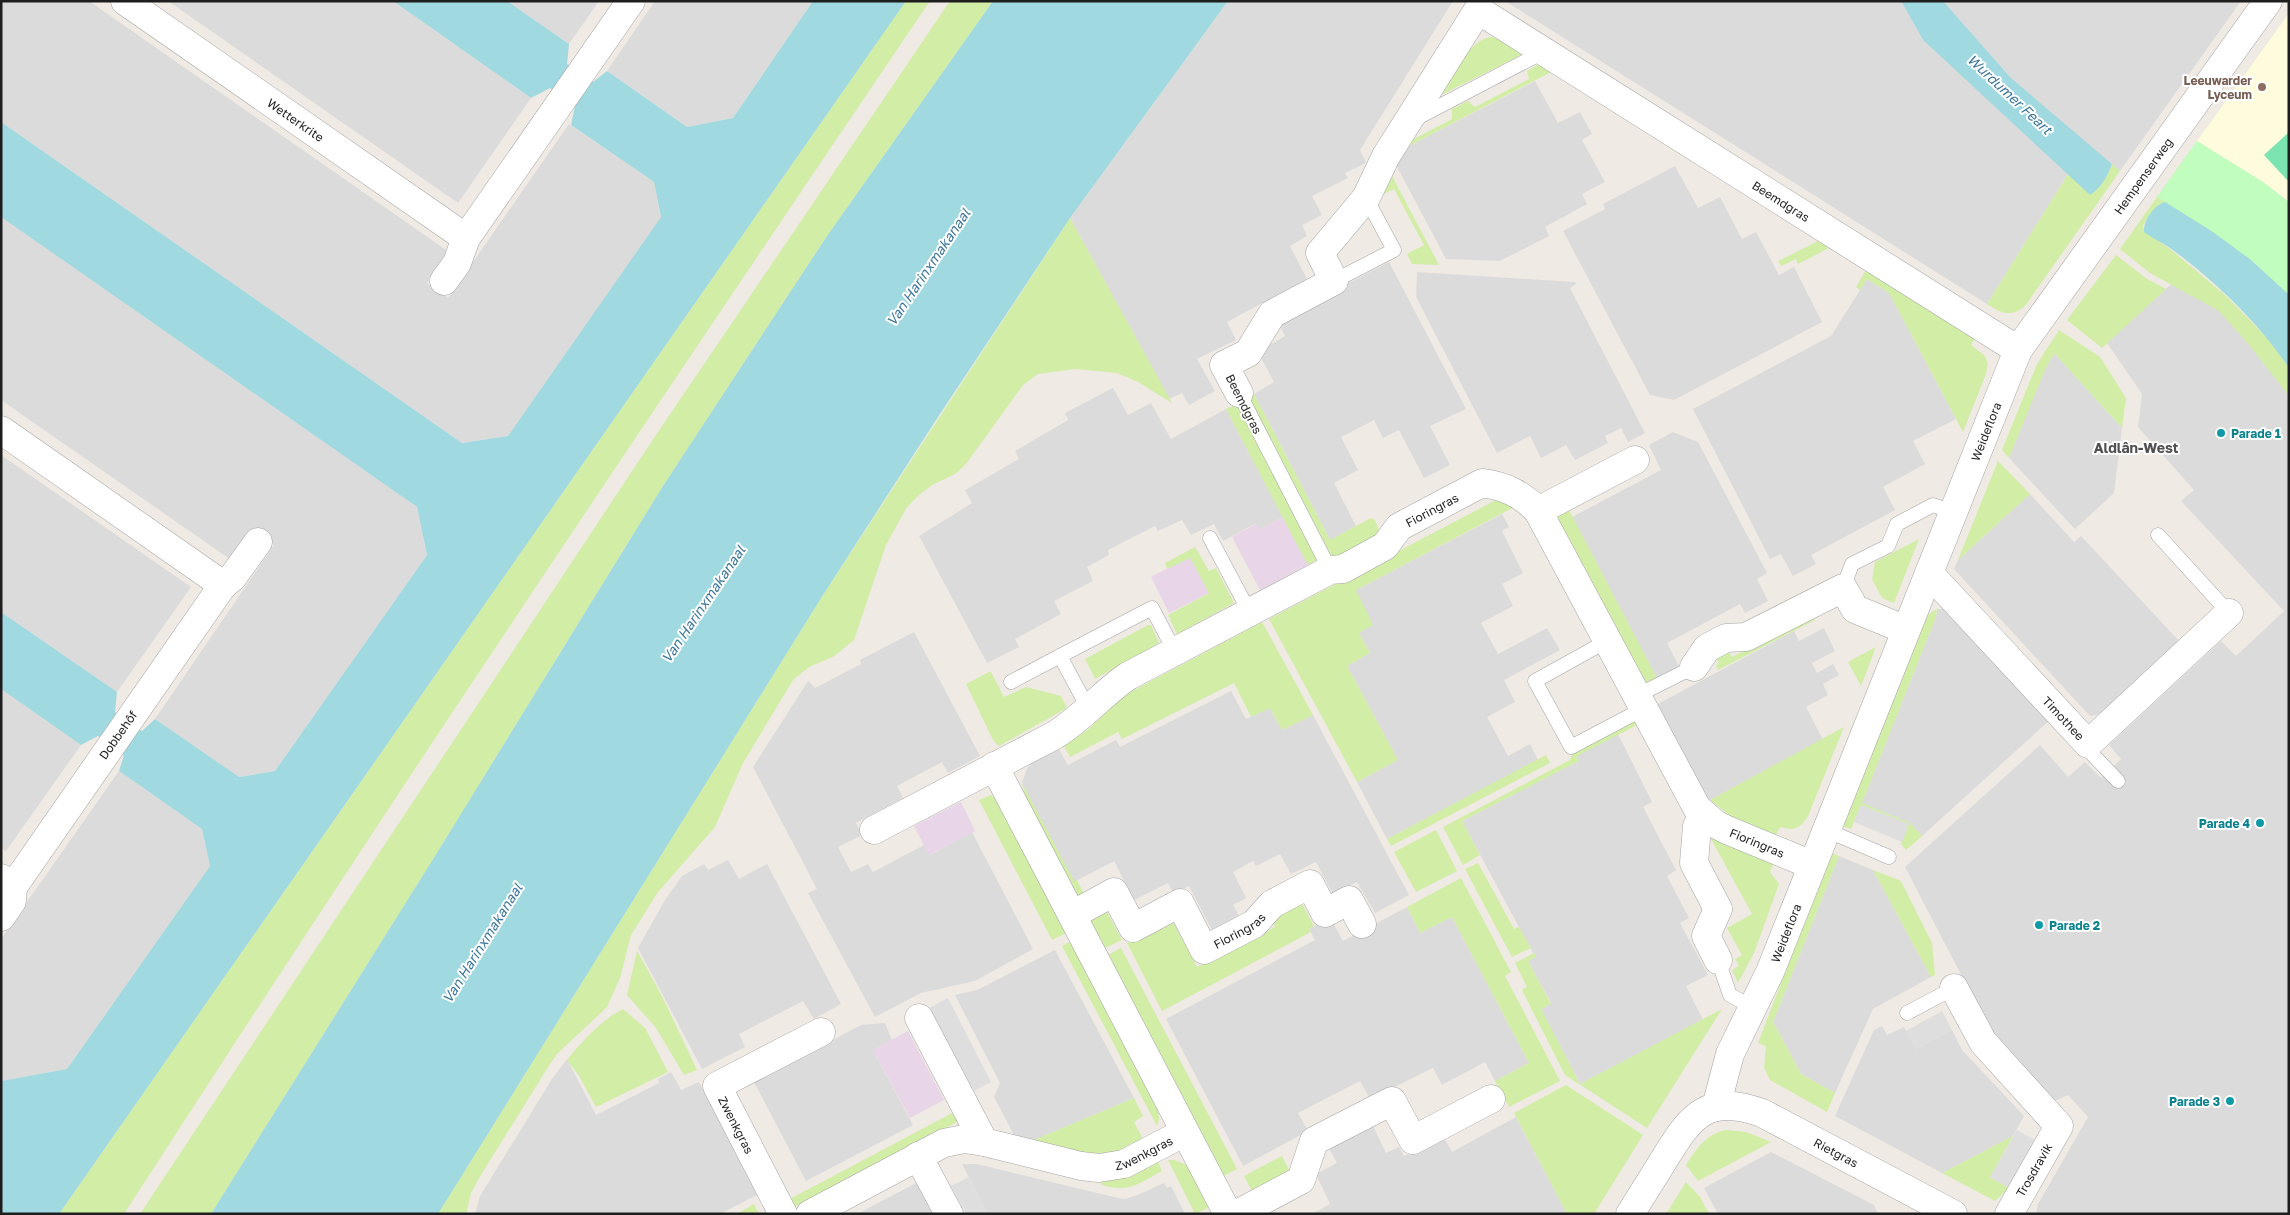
<svg xmlns="http://www.w3.org/2000/svg" width="2290" height="1215" font-family="'Golos Text',sans-serif">
	<style>
		.residential { fill: #dcdbdb }
		.industrial { fill: #e9d5e8 }
		.education { fill: #fffbdd }
		.grass { fill: #d1eda6 }
		.park { fill: #c0fdbe }
		.pitch { fill: #7ce4b0 }
		.parking { fill: #dedede }
		.water { fill: #a1d9e0 }
		.lines { fill: none; stroke-linecap: round; stroke-linejoin: round }
		.service-casing { stroke: #a5a5a5; stroke-width: 15 }
		.minor-casing { stroke: #a5a5a5; stroke-width: 29 }
		.tertiary-casing { stroke: #a5a5a5; stroke-width: 29 }
		.service { stroke: #fff; stroke-width: 14 }
		.minor { stroke: #fff; stroke-width: 28 }
		.tertiary { stroke: #fff; stroke-width: 28 }
		.education-dot { fill: #8d6e63; stroke: #fff; stroke-width: 2 }
		.culture-dot { fill: #0f9aa8; stroke: #fff; stroke-width: 2 }
		.labels { text-anchor: middle; dominant-baseline: central; stroke-width: 4; stroke-linejoin: round; paint-order: stroke }
		.education-label { font-size: 12px; font-weight: bold; fill: #785e54; stroke: #fff; text-anchor: end }
		.street-label { font-size: 12px; fill: #1e1e1e; stroke: #fff }
		.culture-label { font-size: 12px; font-weight: bold; fill: #0d838f; stroke: #fff; text-anchor: start }
		.water-label { font-size: 14px; font-style: italic; fill: #3c779c; stroke: #fff }
		.neighbourhood-label { font-size: 14px; font-weight: bold; fill: #515151; stroke: #fff }
	</style>
	<rect width="100%" height="100%" fill="#f0eae4"/>
	<!-- residential -->
	<g class="residential">
		<polygon points="1,1 89,1 449,252 427,283 448,298 569,124 654,182 661,218 508,436 462,443 1,122"/>
		<polygon points="168,1 393,1 531,98 458,203"/>
		<polygon points="507,1 599,1 569,44"/>
		<polygon points="655,1 813,1 733,118 687,127 607,71"/>
		<polygon points="1228,1 1453,1 1360,150 1366,163 1345,173 1348,178 1312,196 1322,215 1302,225 1307,236 1290,246 1307,279 1227,322 1236,340 1197,359 1215,391 1189,405 1182,393 1169,399 1070,218"/>
		<polygon points="1505,1 1901,1 1923,40 2023,131 2068,174 1987,304"/>
		<polygon points="1943,1 2241,1 2120,171 2063,124 2011,78"/>
		<polygon points="1535,81 1558,123 1580,112 1592,134 1582,140 1605,182 1582,194 1587,204 1545,227 1549,236 1500,261 1446,259 1396,165 1407,147"/>
		<polygon points="1675,166 1698,208 1720,197 1742,239 1756,232 1779,275 1794,267 1822,322 1674,400 1650,395 1563,231 1605,209 1603,204"/>
		<polygon points="1,217 417,507 427,555 275,771 238,777 155,719 274,545 255,532 234,562 1,400"/>
		<polygon points="1389,262 1466,409 1430,426 1450,465 1424,478 1399,430 1383,438 1374,420 1341,437 1358,470 1334,483 1356,526 1330,540 1254,394 1274,382 1258,352 1285,336 1277,320"/>
		<polygon points="2191,266 2289,368 2289,1214 2036,1214 2038,1204 2088,1117 2068,1095 2052,1102 1994,1038 1905,867 2040,745 2068,777 2085,762 2101,778 2121,759 2109,745 2221,641 2236,656 2284,611 2181,501 2194,490 2138,427 2142,394 2107,343"/>
		<polygon points="1417,272 1575,282 1576,284 1570,288 1645,433 1628,442 1621,428 1605,436 1608,443 1575,460 1566,445 1541,458 1530,436 1497,453 1416,297"/>
		<polygon points="1867,279 1889,293 1956,419 1913,441 1925,464 1883,487 1895,510 1811,555 1816,564 1793,576 1781,554 1770,559 1693,409 1831,336"/>
		<polygon points="2054,353 2122,428 2114,493 2075,529 2009,458 2045,369"/>
		<polygon points="1113,388 1128,415 1151,403 1171,439 1226,409 1283,517 1259,530 1255,524 1223,541 1214,524 1191,535 1182,520 1158,531 1155,526 1108,550 1109,555 1087,567 1093,581 1054,601 1061,614 1015,639 1019,647 987,663 919,536 972,503 965,490 1019,459 1015,451 1068,420 1065,413"/>
		<polygon points="1673,432 1698,442 1767,573 1757,579 1768,601 1745,613 1740,604 1667,643 1679,666 1657,678 1572,517 1661,470 1649,445"/>
		<polygon points="1,455 191,587 117,692 1,612"/>
		<polygon points="2030,494 2074,542 2081,536 2181,643 2101,714 2090,716 1954,569 1958,560"/>
		<polygon points="1502,514 1509,527 1502,531 1523,573 1502,584 1513,606 1481,623 1498,654 1547,628 1560,650 1504,680 1515,702 1487,717 1508,756 1530,744 1538,760 1387,839 1357,782 1398,760 1347,666 1370,653 1359,633 1356,590"/>
		<polygon points="1937,609 1946,609 2051,719 1922,836 1910,823 1862,803 1936,617"/>
		<polygon points="1824,628 1835,651 1812,663 1817,673 1833,664 1839,675 1823,684 1828,695 1806,707 1823,740 1710,800 1705,795 1656,705 1794,631 1799,641"/>
		<polygon points="914,632 980,756 948,773 942,762 897,786 903,798 856,823 862,835 838,847 851,872 868,864 873,872 924,845 930,855 972,832 1033,949 975,981 921,993 875,1017 808,893 817,889 753,767 808,681 815,688 861,664 860,660"/>
		<polygon points="1,689 81,745 6,851 1,848"/>
		<polygon points="1231,691 1246,719 1270,708 1282,730 1313,715 1409,895 1375,913 1357,882 1333,894 1316,862 1291,874 1280,854 1256,866 1253,861 1233,872 1246,898 1233,905 1239,916 1212,930 1189,886 1174,894 1168,883 1134,900 1114,861 1074,882 1022,783 1027,768 1035,761 1059,749 1068,765 1116,740 1120,747"/>
		<polygon points="1618,734 1652,802 1643,807 1676,870 1667,876 1689,918 1680,923 1708,975 1686,986 1703,1020 1580,1084 1541,1009 1551,1003 1528,961 1535,957 1462,821 1578,761 1576,756"/>
		<polygon points="119,771 202,829 210,866 67,1069 1,1081 1,939"/>
		<polygon points="1839,856 1873,870 1931,977 1873,1009 1835,1093 1801,1074 1773,1022"/>
		<polygon points="728,860 739,879 767,864 841,1004 814,1019 803,1001 739,1034 745,1047 702,1069 638,948 665,900 682,876 704,864 708,870"/>
		<polygon points="1407,907 1420,933 1452,917 1529,1063 1495,1081 1485,1062 1442,1085 1433,1068 1370,1099 1360,1081 1298,1113 1308,1131 1243,1166 1166,1019 1315,940 1309,929 1330,917 1343,941"/>
		<polygon points="1055,950 1134,1098 1034,1140 1014,1135 994,1097 1000,1083 955,995 977,990"/>
		<polygon points="885,1023 892,1040 873,1050 913,1125 806,1181 754,1082 861,1025"/>
		<polygon points="1882,1026 1887,1035 1904,1027 1916,1049 1952,1030 1962,1050 2024,1116 2013,1136 1942,1173 1835,1116 1874,1030"/>
		<polygon points="567,1059 596,1115 659,1083 658,1079 671,1072 681,1090 699,1082 759,1194 720,1214 475,1214 480,1196 552,1079"/>
		<polygon points="1516,1117 1567,1214 1312,1214 1330,1204 1316,1174 1337,1163 1329,1148 1373,1126 1386,1153 1399,1147 1404,1156 1443,1136 1452,1152"/>
		<polygon points="1771,1152 1874,1205 1878,1214 1718,1214 1704,1188"/>
		<polygon points="962,1164 977,1164 1118,1198 1125,1199 1140,1194 1164,1183 1167,1188 1171,1186 1185,1214 988,1214"/>
		<polygon points="918,1182 935,1214 857,1214"/>
	</g>
	<!-- industrial -->
	<g class="industrial">
		<polygon points="1283,517 1309,564 1260,590 1232,537 1256,524 1259,530"/>
		<polygon points="1190,557 1209,593 1169,613 1151,577"/>
		<polygon points="961,802 975,831 929,855 914,826"/>
		<polygon points="908,1031 944,1100 910,1118 873,1050"/>
	</g>
	<!-- education -->
	<polygon class="education" points="2289,13 2289,202 2263,182 2197,141"/>
	<!-- grass -->
	<g class="grass">
		<path d="M906,1H930C658,403 387,806 124,1214H59Z"/>
		<polygon points="950,1 993,1 827,236 663,486 435,856 211,1214 140,1214 656,435"/>
		<path d="M1491,37L1498,38L1521,53V55L1443,94L1442,91C1454,74 1470,39 1491,37Z"/>
		<polygon points="1539,64 1551,72 1407,147 1412,140 1452,119 1452,109 1468,101 1475,107 1529,79 1527,71"/>
		<polygon points="2192,148 2289,295 2251,260 2160,203 2143,225 2144,231 2170,249 2225,295 2272,343 2289,368 2289,396 2250,346 2219,311 2150,273 2120,249"/>
		<path d="M2112,164L2120,171L2025,306C2010,318 2001,313 1987,304L2068,174L2090,194C2102,187 2107,177 2112,164Z"/>
		<polygon points="1391,174 1439,265 1412,264 1407,254 1424,245 1394,189 1384,194 1381,189"/>
		<polygon points="1070,218 1172,403 1138,382 1117,373 1075,369 1038,374 1023,385 966,464 955,474 932,485 919,495 907,507 886,545 854,640 833,657 809,667 793,680 743,763 715,827 658,892 631,935 620,978 607,1007 557,1054 550,1064 479,1178 471,1193 466,1214 438,1214 823,595"/>
		<polygon points="1818,241 1829,248 1798,264 1796,259 1781,266 1778,261"/>
		<polygon points="2116,255 2147,279 2166,289 2102,348 2067,320"/>
		<polygon points="1866,270 1975,338 1971,345 1985,356 1988,364 1986,374 1963,432 1889,293 1867,279 1860,290 1856,287"/>
		<polygon points="2059,330 2100,357 2126,398 2122,428 2054,353 2045,370 2009,458 2002,450 2037,364"/>
		<polygon points="1254,394 1330,540 1371,518 1375,520 1380,533 1341,558 1332,557 1249,397"/>
		<polygon points="1237,404 1317,560 1309,564 1306,562 1226,409"/>
		<polygon points="1998,461 2030,494 1958,560"/>
		<polygon points="1496,500 1518,505 1356,590 1373,625 1359,633 1370,653 1347,666 1398,760 1357,782 1269,619"/>
		<polygon points="1569,510 1657,678 1645,684 1555,513"/>
		<polygon points="1919,539 1894,603 1882,598 1872,579 1875,562"/>
		<polygon points="1195,547 1209,571 1216,568 1234,603 1177,634 1168,615 1209,593 1190,558 1167,569 1165,563"/>
		<polygon points="1937,609 1936,617 1862,803 1910,823 1922,836 1906,850 1901,844 1909,824 1861,805 1851,829 1842,826 1926,616"/>
		<polygon points="1813,616 1815,620 1718,670 1716,665 1719,663 1713,654 1726,647 1732,657"/>
		<polygon points="1262,622 1313,715 1282,730 1270,708 1251,717 1234,683 1122,739 1118,732 1070,757 1064,746 1090,728 1121,697"/>
		<polygon points="1148,625 1151,625 1159,643 1095,679 1085,659"/>
		<polygon points="1876,647 1861,686 1848,662"/>
		<polygon points="989,672 991,672 1004,697 1026,687 1061,696 1067,708 999,746 993,740 966,684"/>
		<polygon points="1634,718 1637,725 1577,756 1579,761 1462,821 1480,855 1463,865 1443,827 1570,760 1573,750"/>
		<path d="M1844,727L1808,816C1800,829 1794,831 1780,827L1776,835L1732,817L1710,800Z"/>
		<polygon points="1546,755 1550,763 1391,846 1387,839"/>
		<polygon points="1022,783 1074,881 1077,880 1084,894 1078,897 1025,796"/>
		<polygon points="991,795 996,799 1066,933 1052,940 979,800"/>
		<polygon points="1436,830 1457,871 1416,892 1394,852"/>
		<polygon points="1709,835 1773,864 1770,872 1779,884 1754,953 1738,983 1732,970 1739,966 1735,959 1742,955 1727,928 1752,914"/>
		<polygon points="1831,853 1839,856 1773,1022 1801,1074 1835,1093 1827,1112 1770,1080 1764,1068 1766,1046 1758,1043"/>
		<polygon points="1478,863 1514,929 1519,927 1531,948 1512,957 1465,869"/>
		<polygon points="1873,870 1901,881 1932,943 1935,975 1931,977"/>
		<polygon points="1461,878 1511,972 1505,976 1560,1081 1509,1107 1495,1081 1529,1063 1452,917 1420,933 1407,907"/>
		<polygon points="1302,904 1314,926 1309,929 1311,932 1162,1011 1127,943 1172,920 1197,967 1275,927 1272,920"/>
		<polygon points="1107,912 1122,940 1105,948 1090,920"/>
		<polygon points="1071,941 1158,1108 1159,1119 1157,1126 1062,946"/>
		<polygon points="1121,948 1237,1169 1223,1176 1108,955"/>
		<polygon points="637,951 662,996 697,1070 684,1075 656,1028 627,995"/>
		<polygon points="1534,953 1536,957 1528,961 1551,1004 1541,1009 1580,1084 1722,1009 1647,1128 1565,1075 1522,990 1527,987 1515,963"/>
		<path d="M623,1009L645,1028L668,1072L596,1107L579,1076L567,1060C580,1043 604,1018 623,1009Z"/>
		<polygon points="1566,1085 1643,1135 1594,1214 1567,1214 1514,1113"/>
		<polygon points="1134,1098 1143,1116 1134,1122 1143,1139 1112,1154 1091,1155 1034,1140"/>
		<polygon points="954,1112 959,1121 794,1207 790,1199"/>
		<path d="M1726,1130L1746,1132L1771,1142L1698,1181L1686,1165C1697,1148 1706,1134 1726,1130Z"/>
		<polygon points="2013,1136 1990,1177 2009,1188 1995,1201 1942,1173"/>
		<polygon points="1282,1156 1291,1174 1253,1193 1244,1176"/>
		<polygon points="1168,1160 1174,1160 1187,1165 1210,1207 1195,1214"/>
		<path d="M1158,1162L1162,1171C1138,1184 1129,1193 1101,1185V1182L1126,1177Z"/>
		<polygon points="1686,1182 1700,1197 1709,1214 1666,1214"/>
		<polygon points="754,1204 759,1214 737,1214"/>
	</g>
	<!-- park -->
	<polygon class="park" points="2197,141 2263,182 2289,202 2289,295 2251,260 2213,232 2157,197"/>
	<!-- pitch -->
	<polygon class="pitch" points="2289,132 2289,182 2264,155"/>
	<!-- parking -->
	<g class="parking">
		<polygon points="1861,805 1909,824 1902,842 1854,822"/>
		<polygon points="948,998 991,1082 974,1091 929,1008"/>
		<polygon points="1942,1011 1952,1030 1916,1049 1906,1031"/>
		<polygon points="2017,1130 2035,1140 2009,1188 1990,1177"/>
		<polygon points="969,1177 988,1214 966,1214 951,1186"/>
	</g>
	<!-- water -->
	<g class="water">
		<polygon points="393,1 507,1 569,44 567,64 593,82 607,71 687,127 733,118 813,1 906,1 59,1214 1,1214 1,1081 67,1069 210,866 202,829 119,771 124,755 98,736 81,745 1,689 1,612 117,692 115,712 142,731 155,719 239,777 275,771 427,555 417,507 1,217 1,122 462,443 508,436 661,217 654,182 571,125 575,106 550,88 531,98"/>
		<polygon points="993,1 1228,1 1070,218 938,417 823,595 438,1214 211,1214 435,856 663,486 827,236"/>
		<path d="M1901,1H1943L2011,78L2112,164C2107,177 2102,187 2090,195L1923,40Z"/>
		<path d="M2165,202L2213,232L2251,260L2289,295V368C2259,323 2213,279 2170,248C2161,242 2152,238 2144,232C2143,221 2155,204 2165,202Z"/>
	</g>
	<g class="lines">
		<defs>
			<g id="service">
				<polyline points="1415,119 1545,51"/>
				<polyline points="1334,281 1394,250 1366,198"/>
				<polyline points="1239,393 1330,570"/>
				<polyline points="2158,535 2229,613"/>
				<polyline points="1210,538 1250,613"/>
				<polyline points="1843,588 1852,564 1888,546 1897,524 1933,505 1953,512"/>
				<polyline points="1607,641 1535,681 1571,747 1643,709"/>
				<polyline points="1011,682 1060,656"/>
				<polyline points="1636,696 1694,667"/>
				<polyline points="1088,708 1060,656 1152,608 1175,652"/>
				<polyline points="2088,744 2093,755 2118,781"/>
				<polyline points="1826,830 1889,857"/>
				<polyline points="1718,960 1730,995 1752,1007"/>
				<polyline points="1907,1013 1954,988"/>
			</g>
			<g id="minor">
				<path id="s1" d="M125,1L466,238"/>
				<polyline points="444,281 457,263 466,238 631,1"/>
				<path id="s2" d="M1239,393L1224,365L1248,353L1272,314L1334,281L1320,253L1366,198L1386,156L1478,10L2018,350"/>
				<polyline points="1,430 223,585 13,887 1,878"/>
				<polyline points="1538,511 1635,460"/>
				<path id="s3" d="M1929,573L2088,744L2229,613"/>
				<polyline points="223,585 232,578 258,542"/>
				<polyline points="1694,667 1707,648 1726,638 1746,637 1843,588 1855,609 1906,630"/>
				<polyline points="994,766 1228,1214"/>
				<polyline points="1705,816 1697,826 1694,863 1718,909 1706,936 1718,960"/>
				<path id="s4" d="M874,830L1055,735C1082,718 1102,694 1128,676L1330,570L1343,569L1385,546L1399,527L1482,483C1505,486 1522,494 1538,511L1697,808L1715,824L1727,830L1812,865"/>
				<path id="s5" d="M1072,915L1114,892L1133,928L1180,903L1204,950L1254,924L1272,904L1310,884L1325,913L1349,900L1362,924"/>
				<polyline points="1,917 12,901 13,887"/>
				<polyline points="1954,988 1983,1042 2059,1126 2009,1214"/>
				<polyline points="919,1018 984,1142"/>
				<path id="s6" d="M1716,1107L1730,1054L1770,972L2018,350L2268,1"/>
				<polyline points="918,1156 949,1214"/>
				<polyline points="783,1214 717,1086 821,1032"/>
				<path id="s7" d="M810,1214L944,1143L964,1139L984,1142L1081,1166L1099,1168L1124,1164L1185,1132"/>
				<polyline points="1237,1214 1301,1180 1314,1141 1392,1101 1413,1140 1491,1099"/>
			</g>
			<g id="tertiary">
				<path id="s8" d="M1630,1214C1642,1195 1654,1176 1665,1158C1692,1114 1708,1094 1762,1113L1953,1214"/>
			</g>
		</defs>
		<!-- service casing -->
		<use href="#service" class="service-casing"/>
		<!-- minor casing -->
		<use href="#minor" class="minor-casing"/>
		<!-- tertiary casing -->
		<use href="#tertiary" class="tertiary-casing"/>
		<!-- service -->
		<use href="#service" class="service"/>
		<!-- minor -->
		<use href="#minor" class="minor"/>
		<!-- tertiary -->
		<use href="#tertiary" class="tertiary"/>
	</g>
	<!-- markers -->
	<circle class="education-dot" cx="2262" cy="87" r="5"/>
	<g class="culture-dot">
		<circle cx="2221" cy="433" r="5"/>
		<circle cx="2260" cy="823" r="5"/>
		<circle cx="2039" cy="925" r="5"/>
		<circle cx="2230" cy="1101" r="5"/>
	</g>
	<g class="labels">
		<!-- education labels -->
		<g class="education-label">
			<text x="2252" y="80">Leeuwarder<tspan x="2252" dy="14">Lyceum</tspan></text>
		</g>
		<!-- street labels -->
		<g class="street-label">
			<text stroke="none"><textPath href="#s1" startOffset="208">Wetterkrite</textPath></text>
			<text stroke="none"><textPath href="#s6" startOffset="1030">Hempenserweg</textPath></text>
			<text stroke="none"><textPath href="#s2" startOffset="855">Beemdgras</textPath></text>
			<text transform="translate(1244 404) rotate(63)">Beemdgras</text>
			<text stroke="none"><textPath href="#s6" startOffset="728">Weideflora</textPath></text>
			<text stroke="none"><textPath href="#s4" startOffset="648">Fioringras</textPath></text>
			<text stroke="none"><textPath href="#s3" startOffset="198">Timothee</textPath></text>
			<text transform="translate(118 735) rotate(-55)">Dobbehôf</text>
			<text stroke="none"><textPath href="#s4" startOffset="1176">Fioringras</textPath></text>
			<text stroke="none"><textPath href="#s5" startOffset="235">Fioringras</textPath></text>
			<text stroke="none"><textPath href="#s6" startOffset="188">Weideflora</textPath></text>
			<text transform="translate(736 1125) rotate(63)">Zwenkgras</text>
			<text stroke="none"><textPath href="#s7" startOffset="358">Zwenkgras</textPath></text>
			<text stroke="none"><textPath href="#s8" startOffset="271">Rietgras</textPath></text>
			<text transform="translate(2034 1170) rotate(-60)">Trosdravik</text>
		</g>
		<!-- culture labels -->
		<g class="culture-label">
			<text x="2231" y="433">Parade 1</text>
			<text x="2250" y="823" text-anchor="end">Parade 4</text>
			<text x="2049" y="925">Parade 2</text>
			<text x="2220" y="1101" text-anchor="end">Parade 3</text>
		</g>
		<!-- water labels -->
		<g class="water-label">
			<text transform="translate(2010 94) rotate(43)">Wurdumer Feart</text>
			<text transform="translate(928 267) rotate(-56)">Van Harinxmakanaal</text>
			<text transform="translate(703 604) rotate(-56)">Van Harinxmakanaal</text>
			<text transform="translate(482 943) rotate(-58)">Van Harinxmakanaal</text>
		</g>
		<!-- neighbourhood labels -->
		<g class="neighbourhood-label">
			<text x="2136" y="447">Aldlân-West</text>
		</g>
	</g>
	<!-- border -->
	<rect width="2290" height="1215" fill="none" stroke="#1e1e1e" stroke-width="5"/>
</svg>
